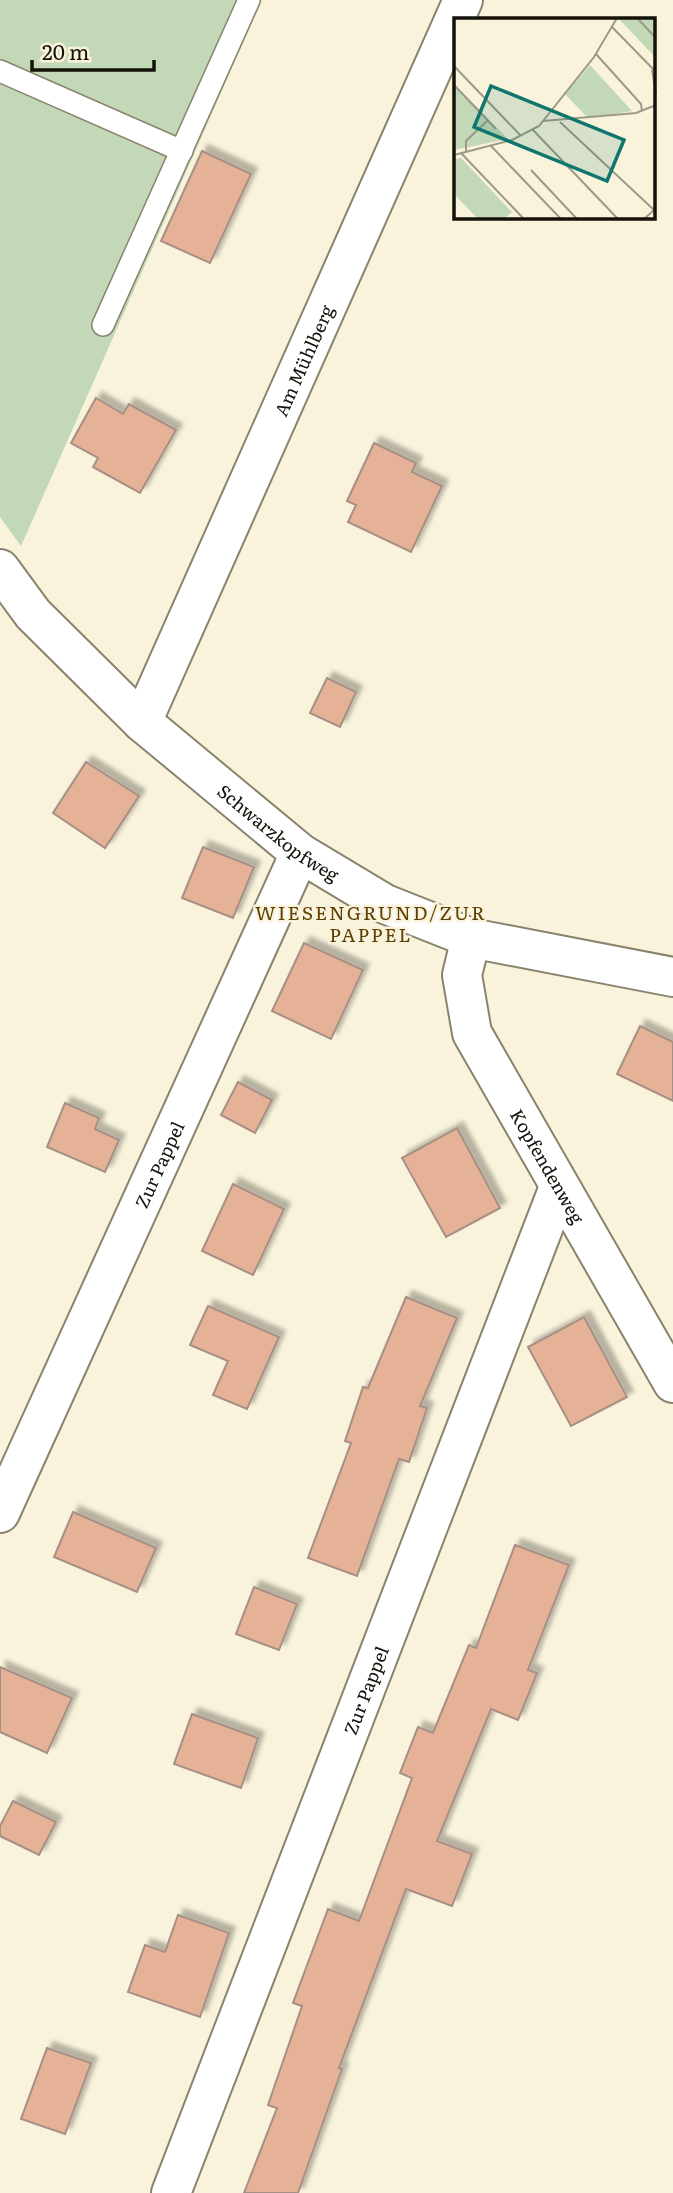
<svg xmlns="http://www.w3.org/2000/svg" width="673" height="2193" font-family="Literata,serif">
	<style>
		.green { fill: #c2d8b6 }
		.building { fill: #e5b197; stroke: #a68f85; stroke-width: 2; filter: url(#shadow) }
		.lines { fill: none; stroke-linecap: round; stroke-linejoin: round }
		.service-casing { stroke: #89836e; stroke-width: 24 }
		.minor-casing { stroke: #89836e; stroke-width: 42 }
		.service { stroke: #fff; stroke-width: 21 }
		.minor { stroke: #fff; stroke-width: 38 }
		.labels { text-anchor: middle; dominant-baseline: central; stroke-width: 5; stroke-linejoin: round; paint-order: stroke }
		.street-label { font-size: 18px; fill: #14120a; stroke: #f9f3db }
		.neighbourhood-label { font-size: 19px; letter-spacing: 2px; fill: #5e3f05; stroke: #f9f3db }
		.inset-road { fill: none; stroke: #9d9987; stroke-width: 2 }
		.view { fill: #0f766e; fill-opacity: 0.15; stroke: #0f766e; stroke-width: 3.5 }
		.inset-edge { fill: none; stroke: #14120a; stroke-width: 3.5 }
	</style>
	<defs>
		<filter id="shadow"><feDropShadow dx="6" dy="-6" stdDeviation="2" flood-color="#0004"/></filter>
	</defs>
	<rect width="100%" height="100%" fill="#f9f3db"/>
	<!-- green -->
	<polygon class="green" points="0,0 262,0 21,546 0,517"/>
	<!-- building -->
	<g class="building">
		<polygon points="202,151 251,174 210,263 161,241"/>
		<polygon points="96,398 123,414 129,404 176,430 140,493 93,467 98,458 71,443"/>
		<polygon points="374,443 416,463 412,472 442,486 411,552 348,522 356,505 347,501"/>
		<polygon points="327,678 356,692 340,727 310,713"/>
		<polygon points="86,762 139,796 105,848 53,813"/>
		<polygon points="203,847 254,867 233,918 182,898"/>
		<polygon points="304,943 363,970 331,1039 272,1011"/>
		<polygon points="640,1026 673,1042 673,1101 617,1074"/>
		<polygon points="238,1082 272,1100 255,1133 221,1115"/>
		<polygon points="65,1103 99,1118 95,1129 119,1140 105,1172 47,1147"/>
		<polygon points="457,1128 500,1208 446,1237 402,1158"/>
		<polygon points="233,1184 284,1209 253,1275 202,1251"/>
		<polygon points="406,1297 457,1318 420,1406 427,1408 409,1462 399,1459 357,1576 308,1558 351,1443 345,1441 363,1387 368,1388"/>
		<polygon points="208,1306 279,1337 247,1409 213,1395 228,1361 190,1345"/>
		<polygon points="584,1317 627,1397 571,1426 528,1347"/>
		<polygon points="73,1512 156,1548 137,1592 54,1557"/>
		<polygon points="515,1545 569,1565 528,1670 537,1673 518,1720 491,1709 437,1841 472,1854 452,1906 406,1889 339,2068 342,2069 298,2193 244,2193 277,2108 268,2105 302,2006 293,2003 328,1909 359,1921 412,1778 400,1773 418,1727 433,1733 469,1645 476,1648"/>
		<polygon points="254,1587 297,1604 279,1650 236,1634"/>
		<polygon points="0,1667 72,1698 47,1753 0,1732"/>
		<polygon points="192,1714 258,1738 241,1788 174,1764"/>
		<polygon points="13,1801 56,1822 39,1855 0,1836 0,1826"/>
		<polygon points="178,1915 229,1933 200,2017 128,1992 145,1945 165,1952"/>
		<polygon points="47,2048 91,2063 65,2134 21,2119"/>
	</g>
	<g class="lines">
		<defs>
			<g id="service">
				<polyline points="0,71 182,151"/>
				<polyline points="103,325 249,0"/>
			</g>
			<g id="minor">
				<path id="s1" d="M0,569L33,614L142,722L300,853L385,904L471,938L673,977"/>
				<path id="s2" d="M142,722L463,0"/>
				<path id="s3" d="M471,938L462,975L472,1033L673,1383"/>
				<path id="s4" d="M0,1513L300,853"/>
				<path id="s5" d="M171,2193L559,1187"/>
			</g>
		</defs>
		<!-- service casing -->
		<use href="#service" class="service-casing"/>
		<!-- minor casing -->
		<use href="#minor" class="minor-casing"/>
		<!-- service -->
		<use href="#service" class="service"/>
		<!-- minor -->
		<use href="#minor" class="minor"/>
	</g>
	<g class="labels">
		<!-- street labels -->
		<g class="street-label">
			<text stroke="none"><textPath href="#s2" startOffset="396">Am Mühlberg</textPath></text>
			<text stroke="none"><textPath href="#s1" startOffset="385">Schwarzkopfweg</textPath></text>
			<text stroke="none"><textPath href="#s4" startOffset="383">Zur Pappel</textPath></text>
			<text stroke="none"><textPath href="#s3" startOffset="250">Kopfendenweg</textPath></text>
			<text stroke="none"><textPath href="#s5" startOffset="539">Zur Pappel</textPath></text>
		</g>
		<!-- neighbourhood labels -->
		<g class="neighbourhood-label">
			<text x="371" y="912">WIESENGRUND/ZUR<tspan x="371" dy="22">PAPPEL</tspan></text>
		</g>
	</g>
	<!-- overview -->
	<g transform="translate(454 18)">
		<rect width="201" height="201" fill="#f9f3db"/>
		<path d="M201,0V39L165,1ZM136,47L178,93L134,100L111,76ZM0,66L54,121L0,132ZM7,140L58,194L50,201H24L0,176V141Z" fill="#c2d8b6"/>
		<path class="inset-road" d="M183,0L202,20M158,9L202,54M142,36L187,86L188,93M0,48L67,118M198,52L202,75M0,67L42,111M89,103L182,95L202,87M106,104L200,192L190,201M79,112L164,201M37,128L107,201M12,134V123L34,102M7,135L70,201M0,137L58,122L85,108L140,39L163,0M77,152L123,201"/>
		<path class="view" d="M37,68L170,122L153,163L20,109Z"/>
		<rect width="201" height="201" class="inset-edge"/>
	</g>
	<!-- scale -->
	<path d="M32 60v10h122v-10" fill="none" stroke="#14120a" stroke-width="3.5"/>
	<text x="42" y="60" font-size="21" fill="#14120a" stroke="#f9f3db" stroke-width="5" paint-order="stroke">20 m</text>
</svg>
